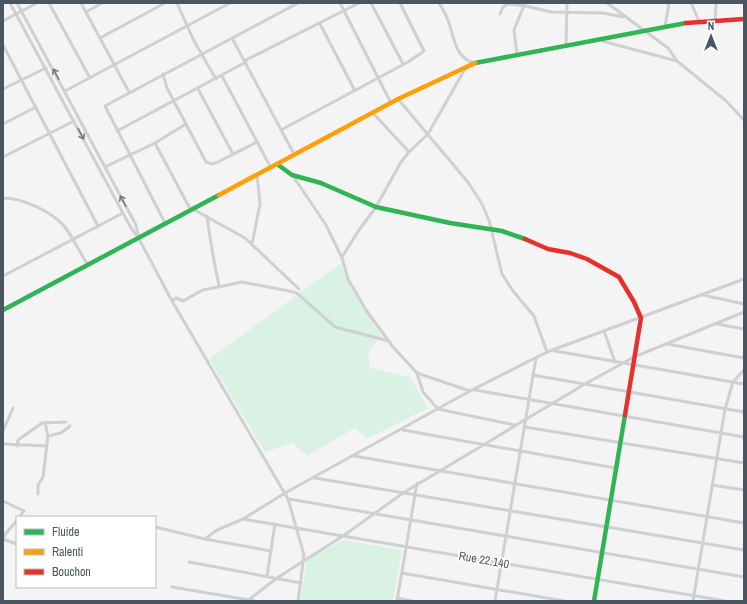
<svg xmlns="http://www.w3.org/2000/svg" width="747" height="604" font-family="'Archivo Narrow',sans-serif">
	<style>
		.green { fill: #d9f2e3 }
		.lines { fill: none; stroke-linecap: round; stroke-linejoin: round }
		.street { stroke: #ced0d2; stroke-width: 3 }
		.fast { stroke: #30b455; stroke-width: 4.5 }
		.slow { stroke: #ff9f0a; stroke-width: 4.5 }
		.jam { stroke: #e5322d; stroke-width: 4.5 }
		.oneway { stroke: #727b83 }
		.labels { text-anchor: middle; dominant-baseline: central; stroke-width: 3; stroke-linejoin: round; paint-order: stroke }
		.street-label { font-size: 12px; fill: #4a5661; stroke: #fff }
	</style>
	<rect width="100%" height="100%" fill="#f4f4f4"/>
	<!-- green -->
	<g class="green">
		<polygon points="340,264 381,336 368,352 370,368 410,377 428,408 367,439 355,428 307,456 292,443 265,452 209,359"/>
		<polygon points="343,540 402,550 393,601 300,601 307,560"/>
	</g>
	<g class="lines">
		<!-- street -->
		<g class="street">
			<polyline points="10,3 131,228 138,237 172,301 288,499 304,555 298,601"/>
			<polyline points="17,3 136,225 138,235"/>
			<polyline points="49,3 90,78"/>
			<polyline points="81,3 129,92"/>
			<polyline points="177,3 194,41 216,79"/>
			<polyline points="340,3 391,103"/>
			<polyline points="371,3 403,64"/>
			<path d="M439,3C442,8 446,14 448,20C454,36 454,58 475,63"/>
			<polyline points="607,3 668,48 677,61 725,100 744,120"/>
			<polyline points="691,3 699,21"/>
			<polyline points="86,12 102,3"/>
			<polyline points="500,14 503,7 508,4 526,6 551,12 603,13 624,17"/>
			<polyline points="3,21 37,3"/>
			<polyline points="715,22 716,3"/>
			<polyline points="320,24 354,89"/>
			<polyline points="665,27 669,3"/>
			<polyline points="100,38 165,3"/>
			<polyline points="232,38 294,154"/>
			<polyline points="602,41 677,61"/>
			<polyline points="3,45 98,226"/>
			<polyline points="566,45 567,3"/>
			<polyline points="517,55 514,30 525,3"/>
			<polyline points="246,60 359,3"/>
			<polyline points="163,74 167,88 206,162 212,164 216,163 257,142"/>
			<polyline points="222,76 271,168"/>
			<polyline points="3,89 46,68"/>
			<polyline points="198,89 233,154"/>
			<polyline points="65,91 230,3"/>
			<polyline points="398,99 467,181 481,202 489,220 502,274 513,291 534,316 547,352"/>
			<polyline points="373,113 409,152"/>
			<polyline points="3,124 36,107"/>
			<polyline points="281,130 408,62 424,51 400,3"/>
			<polyline points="117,131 246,62"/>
			<polyline points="155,143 189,207 245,238 299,289"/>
			<polyline points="3,157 74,121"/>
			<polyline points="105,167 155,143 186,124"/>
			<polyline points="293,176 326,225 342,258 348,279 366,310 393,347 417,373 470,391"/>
			<path d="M3,198C22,198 51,211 64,226C73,237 80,253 88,265"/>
			<path d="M207,216C210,240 214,262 219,286"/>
			<polyline points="165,223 105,106 298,3"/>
			<polyline points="252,244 260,204 257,175"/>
			<polyline points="342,257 359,230 376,207 401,162 409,152 428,134 465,69"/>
			<polyline points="3,276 123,213"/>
			<polyline points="703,295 744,304"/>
			<polyline points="172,301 176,298 183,301 203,290 242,282 294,292 298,294 335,327 389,341"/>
			<polyline points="717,324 744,329"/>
			<polyline points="604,331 615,362"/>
			<polyline points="667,344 744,358"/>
			<polyline points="555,351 744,384"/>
			<polyline points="417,373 423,392 438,409 515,425"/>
			<polyline points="533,375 744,412"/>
			<polyline points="475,390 744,437"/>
			<polyline points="525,427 744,463"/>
			<polyline points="403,430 615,468"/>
			<polyline points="3,431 13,408"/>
			<polyline points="48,436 61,433 70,426"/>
			<polyline points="3,444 47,446"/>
			<polyline points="17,446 18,440 42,423 66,422"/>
			<polyline points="354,456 744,523"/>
			<polyline points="315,478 744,550"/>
			<polyline points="712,485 744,490"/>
			<polyline points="38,494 38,485 43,477 48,436 45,423"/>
			<polyline points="289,499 744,577"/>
			<polyline points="3,501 24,511 19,517"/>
			<polyline points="243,519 725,601"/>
			<polyline points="155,527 205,539 271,551"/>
			<polyline points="3,537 17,520"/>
			<polyline points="3,539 17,544"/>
			<polyline points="205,539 217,530 243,519 285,493 470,391 547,352 744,279"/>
			<polyline points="189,562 301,583"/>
			<polyline points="402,573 564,601"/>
			<polyline points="267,576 275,524"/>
			<polyline points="172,587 255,601"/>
			<polyline points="397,598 412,601"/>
			<polyline points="247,601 277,578 343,536 403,493 585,384 634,357 744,312"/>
			<polyline points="397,601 417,483"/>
			<polyline points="495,601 536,358"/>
			<polyline points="693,601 725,409 733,382 744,370"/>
		</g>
		<!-- fast -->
		<g class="fast">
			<polyline points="475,63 686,23"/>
			<polyline points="277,164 292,175 321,183 376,207 450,223 502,231 525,239"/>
			<polyline points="3,310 219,195"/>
			<polyline points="594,601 625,415"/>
		</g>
		<!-- slow -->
		<polyline class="slow" points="219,195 398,99 475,63"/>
		<!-- jam -->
		<g class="jam">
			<polyline points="686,23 744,19"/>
			<polyline points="525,239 548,249 570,253 587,259 619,277 634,302 641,318 625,415"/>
		</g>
	</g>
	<!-- one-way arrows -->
	<defs><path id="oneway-shaft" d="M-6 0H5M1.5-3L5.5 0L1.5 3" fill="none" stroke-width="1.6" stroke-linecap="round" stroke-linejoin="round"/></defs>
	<g class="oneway">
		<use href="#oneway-shaft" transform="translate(56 74) rotate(-118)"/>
		<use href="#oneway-shaft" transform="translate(81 134) rotate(62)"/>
		<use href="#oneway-shaft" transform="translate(123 201) rotate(-118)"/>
	</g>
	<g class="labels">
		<!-- street labels -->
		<g class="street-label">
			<text transform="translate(484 560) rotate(10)">Rue 22.140</text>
		</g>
	</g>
	<!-- border -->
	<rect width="747" height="604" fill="none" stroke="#4a5661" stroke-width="8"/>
	<!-- legend -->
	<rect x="16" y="516" width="140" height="72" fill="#ffffff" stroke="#b7bbc0"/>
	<rect x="24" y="529" width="20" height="6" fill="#30b455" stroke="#b7bbc0"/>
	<text x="52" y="536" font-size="12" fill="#4a5661">Fluide</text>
	<rect x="24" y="549" width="20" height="6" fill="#ff9f0a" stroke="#b7bbc0"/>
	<text x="52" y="556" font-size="12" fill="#4a5661">Ralenti</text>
	<rect x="24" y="569" width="20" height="6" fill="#e5322d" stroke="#b7bbc0"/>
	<text x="52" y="576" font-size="12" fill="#4a5661">Bouchon</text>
	<!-- north arrow -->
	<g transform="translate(711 36)" stroke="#ffffff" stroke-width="3" paint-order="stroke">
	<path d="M0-3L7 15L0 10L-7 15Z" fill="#4a5661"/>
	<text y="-6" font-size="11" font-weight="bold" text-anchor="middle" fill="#4a5661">N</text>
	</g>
</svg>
